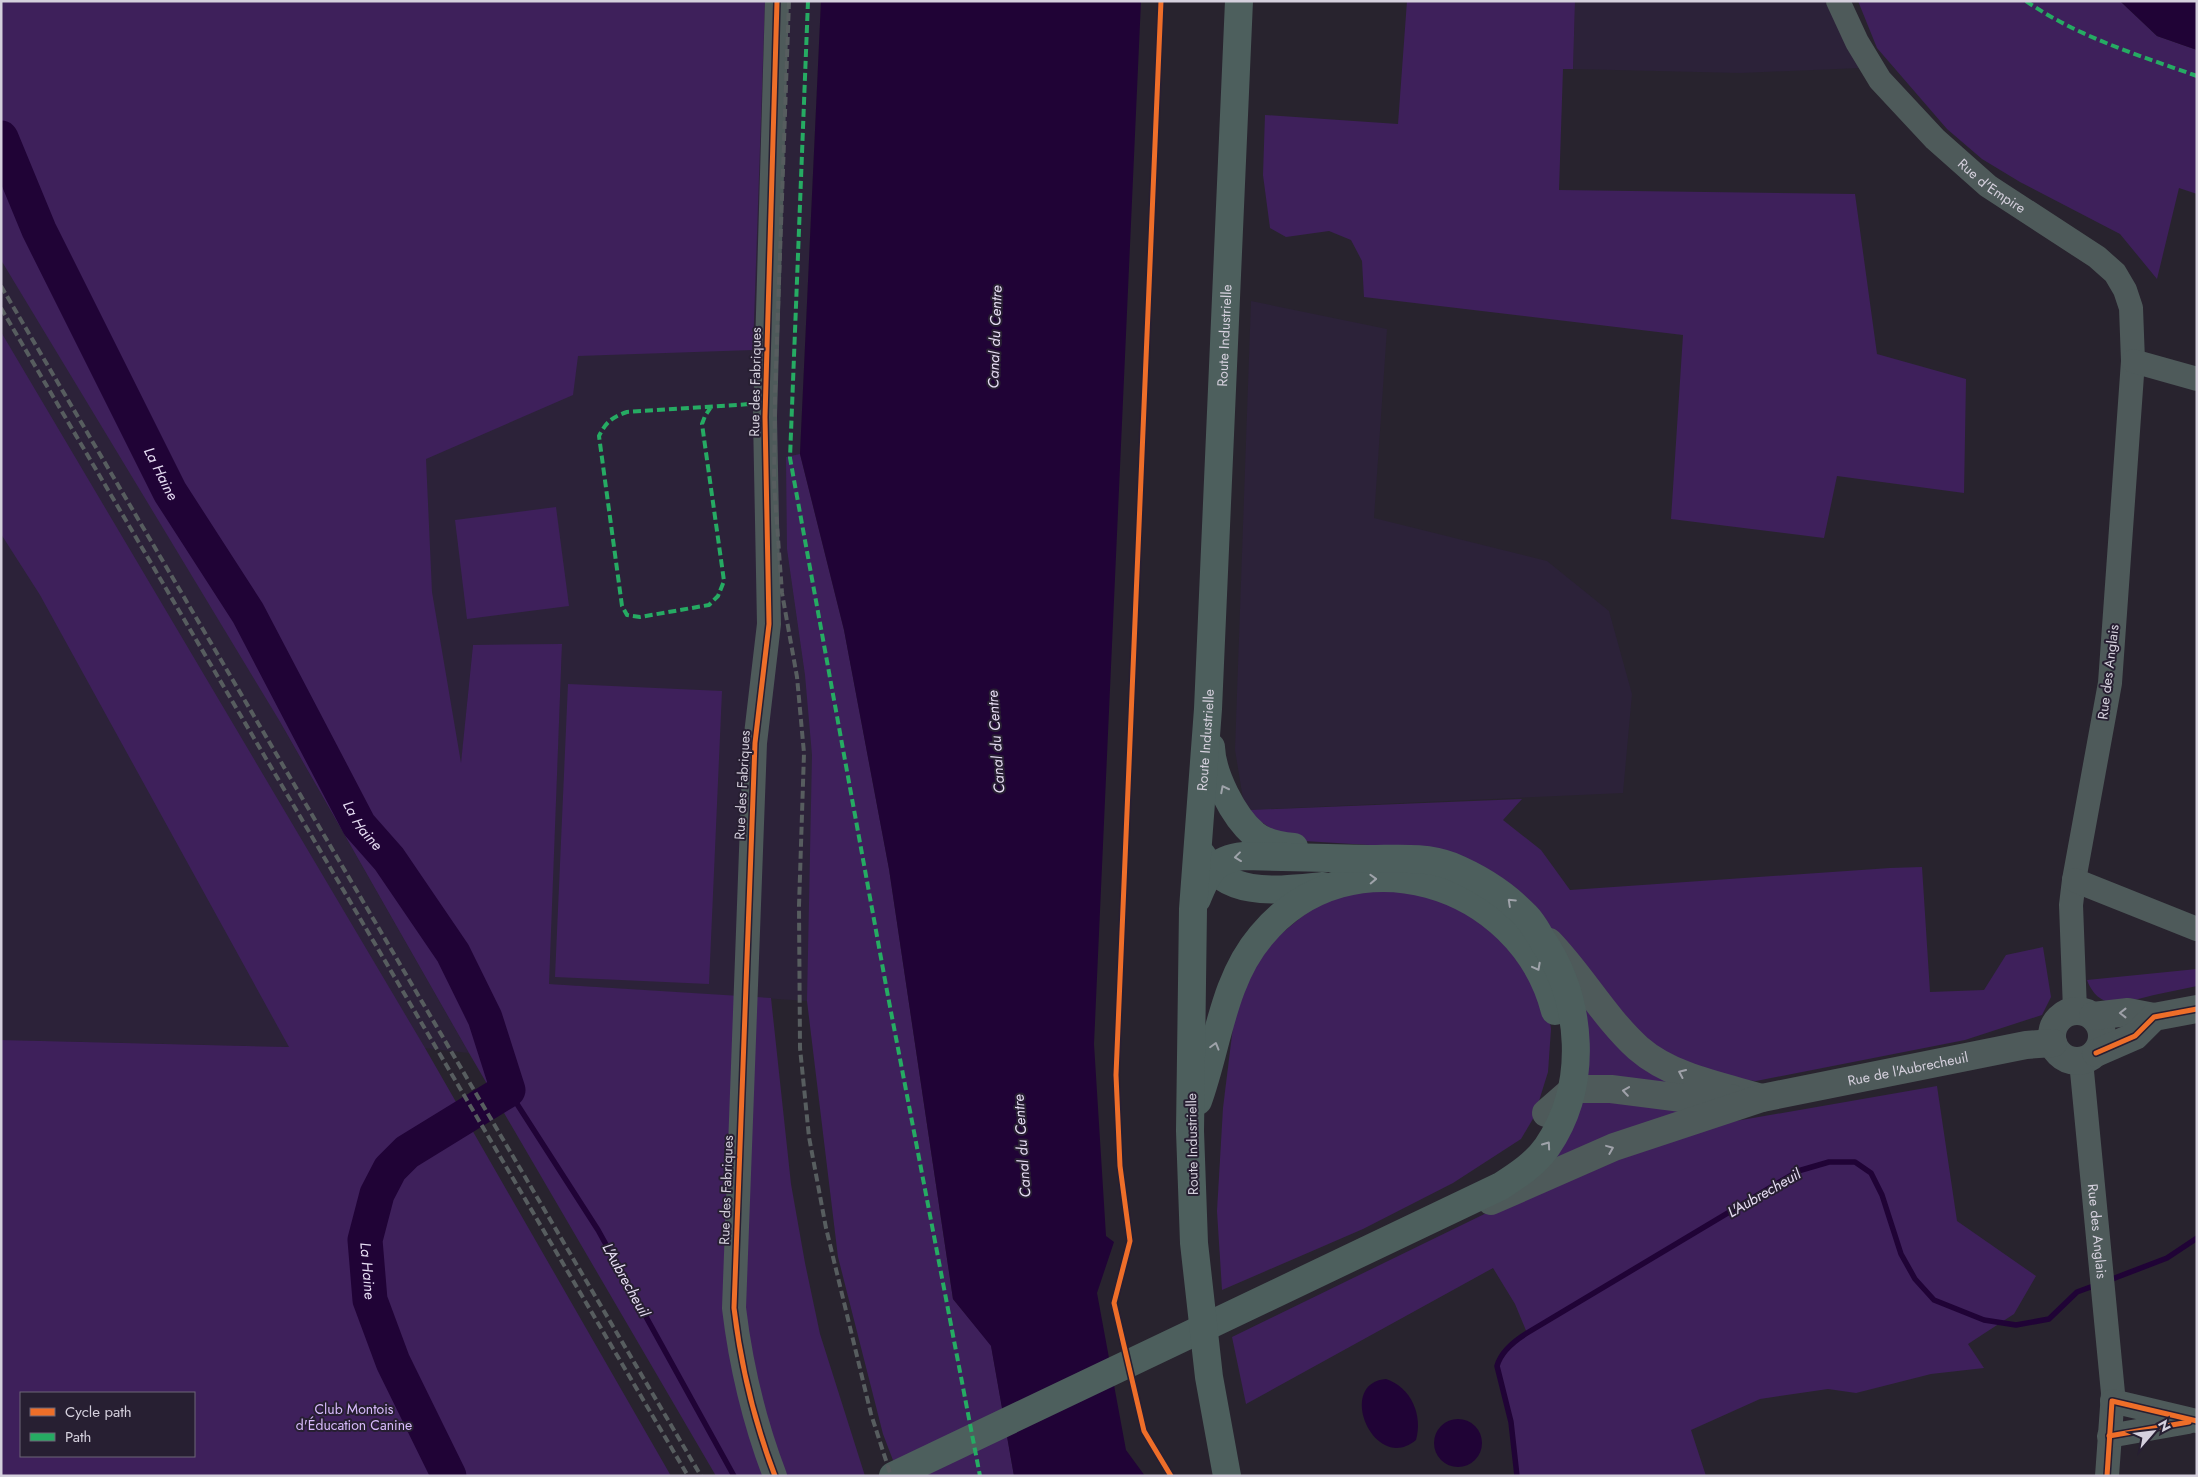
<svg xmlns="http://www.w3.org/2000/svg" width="2198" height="1477" font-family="Jost,sans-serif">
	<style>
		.built { fill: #2c2239 }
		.green { fill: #3e205b; fill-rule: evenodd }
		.water { fill: #200336 }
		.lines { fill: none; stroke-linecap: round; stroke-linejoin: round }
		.stream { stroke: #200336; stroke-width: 5.5 }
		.river { stroke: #200336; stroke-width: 35 }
		.minor { stroke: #4e5a5a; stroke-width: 24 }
		.tertiary { stroke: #4e5a5a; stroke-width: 28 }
		.secondary { stroke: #4d5f5d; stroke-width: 28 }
		.rail { stroke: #575d5f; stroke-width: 4; stroke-dasharray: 8 4; stroke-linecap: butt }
		.quiet { stroke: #26ab63; stroke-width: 4; stroke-dasharray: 8 4; stroke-linecap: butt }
		.cycleway-casing { stroke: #271f32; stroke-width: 8 }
		.cycleway { stroke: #ee6e29; stroke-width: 5 }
		.oneway { stroke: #9fa3aa }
		.oneway2 { stroke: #9fa1a9 }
		.labels { text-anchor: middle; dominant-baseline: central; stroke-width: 4; stroke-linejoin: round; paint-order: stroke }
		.street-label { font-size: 14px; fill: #d5d0dd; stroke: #271f32 }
		.park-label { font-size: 14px; fill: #d8bbfc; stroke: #271f32 }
		.water-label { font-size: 15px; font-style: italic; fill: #e6ddf3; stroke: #271f32 }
	</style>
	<rect width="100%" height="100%" fill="#28232e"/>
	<!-- built -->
	<g class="built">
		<polygon points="1,1 821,1 800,454 844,630 889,869 910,1011 807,1001 548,984 562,645 473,645 461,766 280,722 469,1053 424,1048 289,1047 1,1040"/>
		<polygon points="1575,1 1825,1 1861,68 1740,73 1573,69"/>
		<polygon points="1251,301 1387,329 1374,518 1547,561 1609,611 1632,694 1623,793 1250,810 1243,799 1235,750"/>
	</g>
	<!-- green -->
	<g class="green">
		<polygon points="1,1 765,1 753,350 578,356 573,395 426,459 432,592 461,763 473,645 562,644 549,984 771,998 791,1184 805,1263 820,1334 865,1476 716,1476 469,1053 279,720 1,260"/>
		<polygon points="1407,1 1575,1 1573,69 1563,69 1559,190 1855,194 1877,354 1966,379 1964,493 1837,476 1824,538 1671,519 1683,335 1364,297 1362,261 1351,240 1329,231 1286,237 1270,228 1263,175 1265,115 1398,124"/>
		<polygon points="1858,1 2120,1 2157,36 2197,50 2197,194 2179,188 2157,279 2120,234 2020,182 1982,159 1947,129 1877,48"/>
		<path d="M1,332L425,1048L671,1476H1V1040L289,1047L40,595L1,534ZM21,1393H194V1456H21Z"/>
		<polygon points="800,454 844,630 889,869 953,1299 991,1345 1014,1476 899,1476 883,1434 838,1257 807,1001 812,755 805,675 787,549 786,457"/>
		<polygon points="556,507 569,606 467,619 455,520"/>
		<polygon points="568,684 722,691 709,984 555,977"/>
		<polygon points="1522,799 1503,820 1541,850 1570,890 1890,868 1922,867 1930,992 1984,990 2006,955 2043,947 2051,997 2042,1015 1965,1040 1756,1081 1722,1078 1667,1058 1418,848 1288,840 1257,819 1250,810"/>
		<polygon points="1405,886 1492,923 1547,1002 1551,1029 1548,1072 1534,1117 1521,1139 1453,1183 1363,1229 1222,1290 1217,1211 1223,1108 1238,986 1253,957 1334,890"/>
		<path d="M2197,969V986C2183,989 2168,992 2154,995C2127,1001 2100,1014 2087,980Z"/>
		<polygon points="1581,990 1699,1087 1583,1080"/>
		<path d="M1937,1086L1957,1221L2036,1276L2014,1314L1968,1344L1984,1368L1931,1374L1856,1393L1828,1389L1760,1399L1691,1430L1706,1476H1517L1511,1422L1497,1366C1501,1351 1514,1341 1527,1333L1515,1304L1493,1268L1246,1404L1232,1337L1585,1165L1690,1129Z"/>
		<polygon points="1581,1102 1701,1105 1565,1158 1547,1159"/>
	</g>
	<!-- water -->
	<g class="water">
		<polygon points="821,1 1141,1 1094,1044 1106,1236 1114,1242 1097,1293 1126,1450 1145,1476 1014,1476 991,1346 953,1299 889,869 844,630 800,454"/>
		<polygon points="2120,1 2197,1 2197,50 2157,36"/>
		<path d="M1386,1379C1411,1387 1423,1415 1416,1440C1374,1475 1335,1383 1386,1379Z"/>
		<circle cx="1458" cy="1443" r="24"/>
	</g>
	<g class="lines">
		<!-- stream -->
		<g class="stream">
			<polyline points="508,1090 598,1230 734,1476"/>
			<polyline points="2107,1281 2167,1258 2197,1238"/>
			<path d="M1517,1476L1511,1422L1497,1366C1501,1351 1514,1341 1527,1333L1798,1171L1829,1162H1855L1871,1173L1882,1195L1901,1254L1915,1279L1934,1300L1984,1320L2016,1325L2049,1319L2077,1292L2096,1285"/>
		</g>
		<!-- river -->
		<path class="river" id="s1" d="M1,138L39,230L170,492L248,613L359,825L389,859L453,953L485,1018L508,1090L407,1152L390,1169L377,1194L365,1240L370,1300L393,1362L449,1476"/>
		<!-- minor -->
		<g class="minor">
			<path id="s2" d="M1838,1L1857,42L1880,80L1935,139L1988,186L2097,257L2115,273L2125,290L2131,308L2133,361L2110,683L2074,880L2071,905L2075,1010"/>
			<polyline points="2133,361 2197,379"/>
			<polyline points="2074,880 2197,929"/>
			<path id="s3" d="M2081,1061L2113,1393L2107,1476"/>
			<polyline points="2112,1401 2197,1421"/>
			<polyline points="2109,1436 2188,1422"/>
			<path d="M775,1476C754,1421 741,1367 734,1308L755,743L769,624L765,417L777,1"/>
		</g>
		<!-- tertiary -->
		<g class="tertiary">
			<path d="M1549,942C1581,975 1604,1017 1638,1048C1671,1077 1721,1086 1762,1098"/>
			<circle cx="2077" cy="1036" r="25"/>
			<polyline points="2093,1016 2128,1012 2154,1017"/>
			<polyline points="2096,1053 2135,1036 2154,1017 2197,1009"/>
			<polyline points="1546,1113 1570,1092 1580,1089 1611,1089 1682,1098 1731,1098"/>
			<path id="s4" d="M1491,1201L1614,1147L1762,1098L2026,1045L2053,1043"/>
		</g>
		<!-- secondary -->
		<g class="secondary">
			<path d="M1211,747C1212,774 1233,816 1254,834C1265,843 1280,846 1294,847"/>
			<path d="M1202,855C1227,899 1280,890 1323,886"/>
			<path d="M1198,1101C1218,1046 1222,982 1261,936C1350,828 1522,881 1555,1011"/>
			<path d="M893,1476L1501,1186C1518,1175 1535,1164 1547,1147C1589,1085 1583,1002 1543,941C1538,933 1533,923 1526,916C1505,894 1480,878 1451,866C1426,856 1396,859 1369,859C1327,858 1286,857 1244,856C1214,859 1208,872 1197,899"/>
			<path id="s5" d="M1227,1476L1209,1377L1194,1243L1190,1131L1193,909L1208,709L1239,1"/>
		</g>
		<!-- rail -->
		<g class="rail">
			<polyline points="789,1 775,394 774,483 782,593 797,677 804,753 799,906 800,1048 809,1137 826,1228 871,1414 891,1476"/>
			<polyline points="1,286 701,1476"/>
			<polyline points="1,308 688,1476"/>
		</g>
		<!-- quiet -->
		<g class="quiet">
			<polyline points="808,1 790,458 887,991 980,1476"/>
			<path d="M2026,1C2078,37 2138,55 2197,76"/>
			<path d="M711,407L705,416L702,424L724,581L718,596L709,605L640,617L627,615L622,606L599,436C606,422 612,417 627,412L766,403"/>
		</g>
		<defs>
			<g id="cycleway">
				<polyline points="1161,1 1116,1075 1120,1166 1130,1241 1114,1303 1144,1431 1171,1476"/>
				<polyline points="2096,1053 2135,1036 2154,1017 2197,1009"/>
				<polyline points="2109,1436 2189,1422"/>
				<path d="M775,1476C754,1421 741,1367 734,1308L755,743L769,624L765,417L777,1"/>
				<polyline points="2107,1476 2112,1401 2197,1421"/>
			</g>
		</defs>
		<!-- cycleway casing -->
		<use href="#cycleway" class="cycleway-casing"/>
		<!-- cycleway -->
		<use href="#cycleway" class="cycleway"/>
	</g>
	<!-- one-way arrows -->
	<defs><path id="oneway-chevron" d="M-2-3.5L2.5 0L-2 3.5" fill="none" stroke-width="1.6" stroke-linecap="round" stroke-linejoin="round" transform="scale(1.25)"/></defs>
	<g class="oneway">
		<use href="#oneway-chevron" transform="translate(1224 789) rotate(-117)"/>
		<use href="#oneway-chevron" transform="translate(1238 857) rotate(173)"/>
		<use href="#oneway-chevron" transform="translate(1373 879) rotate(-2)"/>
		<use href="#oneway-chevron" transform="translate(1511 902) rotate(-137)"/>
		<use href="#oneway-chevron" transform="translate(1537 967) rotate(62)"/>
		<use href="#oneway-chevron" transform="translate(1215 1046) rotate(-74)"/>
		<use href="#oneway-chevron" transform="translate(1547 1145) rotate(-55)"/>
	</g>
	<g class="oneway2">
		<use href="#oneway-chevron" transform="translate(2123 1013) rotate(180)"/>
		<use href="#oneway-chevron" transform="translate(1682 1073) rotate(-156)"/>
		<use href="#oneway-chevron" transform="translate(1626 1091) rotate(-172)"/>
		<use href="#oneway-chevron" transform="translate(1610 1149) rotate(-22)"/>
	</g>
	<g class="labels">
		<!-- street labels -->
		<g class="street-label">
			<text stroke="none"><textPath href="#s2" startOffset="244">Rue d'Empire</textPath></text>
			<text stroke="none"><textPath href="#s5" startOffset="1144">Route Industrielle</textPath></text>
			<text transform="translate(755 382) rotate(-89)">Rue des Fabriques</text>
			<text transform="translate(2108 672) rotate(-83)">Rue des Anglais</text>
			<text stroke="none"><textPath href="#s5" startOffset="739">Route Industrielle</textPath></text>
			<text transform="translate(742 785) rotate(-87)">Rue des Fabriques</text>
			<text stroke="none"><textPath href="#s4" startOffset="439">Rue de l'Aubrecheuil</textPath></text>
			<text transform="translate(1192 1144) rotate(-91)">Route Industrielle</text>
			<text transform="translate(726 1190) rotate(-88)">Rue des Fabriques</text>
			<text stroke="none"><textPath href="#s3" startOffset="171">Rue des Anglais</textPath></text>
		</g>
		<!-- park labels -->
		<g class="park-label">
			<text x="354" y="1409">Club Montois<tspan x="354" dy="16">d'Éducation Canine</tspan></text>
		</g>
		<!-- water labels -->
		<g class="water-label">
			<text transform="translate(995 337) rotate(-88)">Canal du Centre</text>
			<text stroke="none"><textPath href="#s1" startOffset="372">La Haine</textPath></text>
			<text transform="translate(996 742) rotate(-94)">Canal du Centre</text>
			<text stroke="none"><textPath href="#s1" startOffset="778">La Haine</textPath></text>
			<text transform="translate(1022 1146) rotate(-94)">Canal du Centre</text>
			<text transform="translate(1764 1193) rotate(-30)">L'Aubrecheuil</text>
			<text stroke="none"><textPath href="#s1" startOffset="1332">La Haine</textPath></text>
			<text transform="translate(626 1280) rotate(61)">L'Aubrecheuil</text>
		</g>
	</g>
	<!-- border -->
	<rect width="2198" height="1477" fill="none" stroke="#d5d0dd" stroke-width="5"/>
	<!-- legend -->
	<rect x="20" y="1392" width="175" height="65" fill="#271f32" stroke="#6d6676"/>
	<rect x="30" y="1408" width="25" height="8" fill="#ee6e29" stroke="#6d6676"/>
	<text x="65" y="1417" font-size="15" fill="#d5d0dd">Cycle path</text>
	<rect x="30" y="1433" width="25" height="8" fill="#26ab63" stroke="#6d6676"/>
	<text x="65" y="1442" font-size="15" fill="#d5d0dd">Path</text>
	<!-- north arrow -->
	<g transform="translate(2153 1432) rotate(62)" stroke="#271f32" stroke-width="4" paint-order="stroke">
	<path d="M0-4L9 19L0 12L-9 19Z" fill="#d5d0dd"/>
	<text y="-8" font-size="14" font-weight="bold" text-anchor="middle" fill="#d5d0dd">N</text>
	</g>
</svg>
